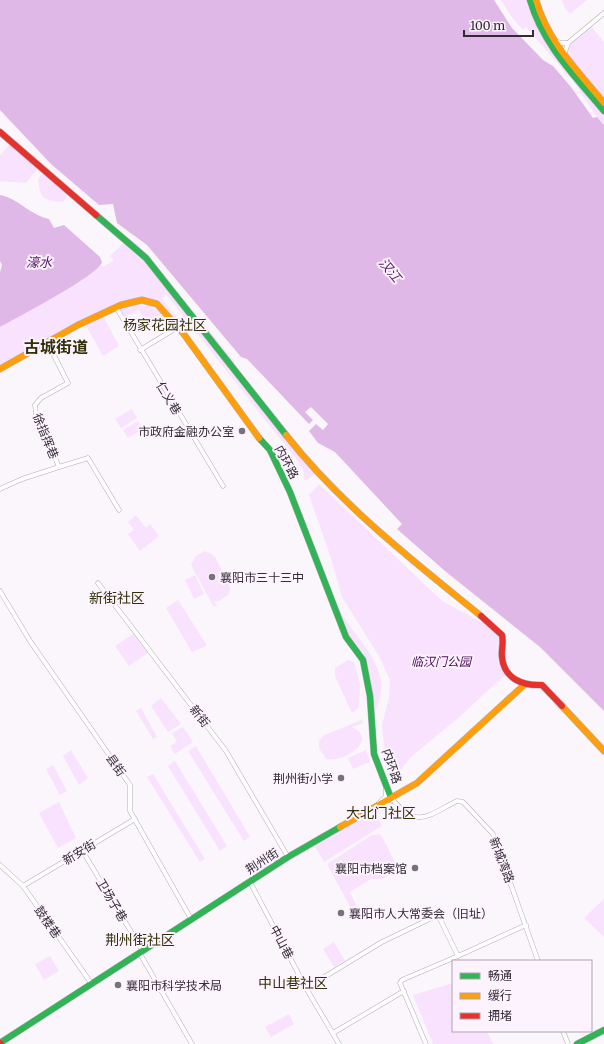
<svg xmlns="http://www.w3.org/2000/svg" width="604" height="1044" font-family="Merriweather,'Noto Sans SC',serif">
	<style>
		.green { fill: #f8e2fd }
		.water { fill: #dfb8e8 }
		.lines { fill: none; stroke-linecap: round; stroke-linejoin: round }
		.street-casing { stroke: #b4adb5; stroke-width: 5 }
		.fast-casing { stroke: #b4adb5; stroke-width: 7 }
		.slow-casing { stroke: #b4adb5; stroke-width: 7 }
		.jam-casing { stroke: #b4adb5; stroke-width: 7 }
		.street { stroke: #fefeff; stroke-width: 4 }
		.fast { stroke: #30b455; stroke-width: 6 }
		.slow { stroke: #ff9f0a; stroke-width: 6 }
		.jam { stroke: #e5322d; stroke-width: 6 }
		.poi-dot { fill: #78717a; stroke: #fdf3ff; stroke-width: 1.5 }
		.labels { text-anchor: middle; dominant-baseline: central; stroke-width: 4; stroke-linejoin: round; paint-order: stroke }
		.street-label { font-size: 12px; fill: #322a34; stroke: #fdf3ff }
		.poi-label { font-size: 12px; fill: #322a34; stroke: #fdf3ff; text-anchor: end }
		.park-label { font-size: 12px; font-style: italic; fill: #4d085b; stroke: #fdf3ff }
		.water-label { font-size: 13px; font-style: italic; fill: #571564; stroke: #fdf3ff }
		.quarter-label { font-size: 14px; fill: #313107; stroke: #fdf3ff }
		.district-label { font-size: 16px; font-weight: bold; fill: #313107; stroke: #fdf3ff }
	</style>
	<rect width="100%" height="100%" fill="#fbf6fc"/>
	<!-- green -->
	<g class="green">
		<polygon points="501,0 530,0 533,9 604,111 604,125 597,117 573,81 526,27 523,30 511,16"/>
		<polygon points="562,0 587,0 570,14 565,8"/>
		<polygon points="590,25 604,42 604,103 564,55 565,48"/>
		<polygon points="12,143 40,166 26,183 0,181 0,155"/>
		<path d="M45,170L70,192L63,202C42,200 41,199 38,179Z"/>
		<polygon points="129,238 140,247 235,362 232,365 316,474 305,481 303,470 294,456 166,294 162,299 187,330 183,333 157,304 142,300 102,314 119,346 103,356 84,322 0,369 0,327 82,280 101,265 103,267 114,260 110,256"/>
		<path d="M141,303C151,305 165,311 164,324L151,329L139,310L126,316L123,314L121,309L122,307Z"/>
		<polygon points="132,409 137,418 121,428 115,419"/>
		<polygon points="138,421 143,429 128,438 123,430"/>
		<polygon points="319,484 442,601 500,632 502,657 509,671 457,719 412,756 395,776 385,754 382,725 389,698 390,680 379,656 342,597 331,558 309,495"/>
		<polygon points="136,515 146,528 150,524 159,536 140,551 128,534 134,530 128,522"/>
		<polygon points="205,551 212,554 215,557 228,582 230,588 229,594 219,601 214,601 217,606 214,607 191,565 196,556"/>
		<polygon points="195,575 204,594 194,599 185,580"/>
		<polygon points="178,600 206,644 206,646 192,652 166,608"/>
		<path d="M338,607C351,633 376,652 381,681C383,693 377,706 373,717L368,667L363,653L346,633Z"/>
		<polygon points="136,632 150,651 129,666 115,646"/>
		<polygon points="348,660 354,662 360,684 359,707 352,713 335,676 335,668"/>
		<polygon points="161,698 181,724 168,732 151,706"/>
		<polygon points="141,708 157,737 153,739 136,711"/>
		<path d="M362,720L363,723L352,727C380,740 343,763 326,759L319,748V741L324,735Z"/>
		<polygon points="183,727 193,742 175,754 170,746 177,742 172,733"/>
		<polygon points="196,746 250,837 244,841 188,751"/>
		<polygon points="71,750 88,778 79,785 63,756"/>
		<polygon points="366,750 370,762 353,769 348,758"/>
		<polygon points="175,761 227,846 220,851 168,766"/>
		<polygon points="53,765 67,791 60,795 46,769"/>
		<polygon points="153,774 205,859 200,862 147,777"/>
		<polygon points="59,802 76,838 58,848 39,813"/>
		<polygon points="373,809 382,826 324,862 313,843"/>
		<polygon points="379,834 383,838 399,871 381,879 371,879 350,892 357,907 359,915 355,916 327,864 372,835"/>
		<polygon points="604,899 604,937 584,918"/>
		<polygon points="334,942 345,961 334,967 323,949"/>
		<polygon points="50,956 59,971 44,980 35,964"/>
		<polygon points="453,983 453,1031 487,1031 493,1044 433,1044 413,995"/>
		<polygon points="289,1014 294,1024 271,1037 265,1027"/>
	</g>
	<!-- water -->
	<g class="water">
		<polygon points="0,0 494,0 512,28 543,60 553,66 571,87 593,118 597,117 604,125 604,711 540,647 445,571 397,529 402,524 335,452 318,443 309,431 316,424 323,430 328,424 311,407 305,412 313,420 309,424 247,359 241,357 147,245 117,223 113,204 99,205 51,164 0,110"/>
		<path d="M0,195C18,198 28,214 49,219L54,228L64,225L100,257L102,262C99,275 16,318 0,327V272L2,265L0,261Z"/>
	</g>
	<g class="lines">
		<defs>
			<g id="street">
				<polyline points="553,40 561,43 568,43"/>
				<polyline points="564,55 568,43 604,13"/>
				<polyline points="116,307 223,486"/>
				<polyline points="140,350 178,327"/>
				<polyline points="59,467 88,458 119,510"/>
				<polyline points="0,489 22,479 59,467 36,414 35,405 41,398 68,383 47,342"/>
				<polyline points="98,583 226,751 288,857"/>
				<polyline points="0,591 30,641 130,785 130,811 191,919"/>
				<path d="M391,798C418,829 425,817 457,801L463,802L493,834L538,961"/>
				<polyline points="379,803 386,796 386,789"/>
				<polyline points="380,806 390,805 400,809"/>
				<polyline points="82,850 142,950"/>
				<polyline points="0,865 23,886 91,983"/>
				<polyline points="250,882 306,988 339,1044"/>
				<polyline points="23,886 135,819"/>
				<polyline points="139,952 192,1044"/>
				<polyline points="306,988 382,942 438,915 458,956 526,925"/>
				<polyline points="563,1031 568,1044"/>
				<polyline points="333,1033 404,991"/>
				<polyline points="426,1044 400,983 402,980 458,956"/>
			</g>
			<g id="fast">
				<path d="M530,0C543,45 575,76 604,111"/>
				<polyline points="96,215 146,258 286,435"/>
				<polyline points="259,438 270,450 290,492 346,637 363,660 370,696 374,754 391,798"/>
				<polyline points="0,1043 288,857 340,827"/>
				<polyline points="577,1044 604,1030"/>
			</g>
			<g id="slow">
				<path d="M536,0C548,42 577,70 604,103"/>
				<polyline points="0,369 78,325 121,305 142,300 157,304 183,333 259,438"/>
				<path d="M286,435C341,505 412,560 481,616"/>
				<polyline points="562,706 604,751"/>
				<polyline points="340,827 417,783 524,685"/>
			</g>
			<g id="jam">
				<polyline points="0,132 96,215"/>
				<path d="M481,616L502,635C504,643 501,650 502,657C504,679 523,686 542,685L562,706"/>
				<polyline points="0,1043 1,1044"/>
			</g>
		</defs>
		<!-- street casing -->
		<use href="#street" class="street-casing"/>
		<!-- fast casing -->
		<use href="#fast" class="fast-casing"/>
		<!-- slow casing -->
		<use href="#slow" class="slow-casing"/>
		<!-- jam casing -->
		<use href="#jam" class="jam-casing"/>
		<!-- street -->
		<use href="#street" class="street"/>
		<!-- fast -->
		<use href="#fast" class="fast"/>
		<!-- slow -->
		<use href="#slow" class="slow"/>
		<!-- jam -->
		<use href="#jam" class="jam"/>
	</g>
	<!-- markers -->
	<g class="poi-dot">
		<circle cx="242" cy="431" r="4"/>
		<circle cx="212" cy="577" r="4"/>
		<circle cx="341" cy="778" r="4"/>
		<circle cx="415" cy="868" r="4"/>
		<circle cx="341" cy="913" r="4"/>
		<circle cx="118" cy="985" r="4"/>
	</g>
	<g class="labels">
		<!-- street labels -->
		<g class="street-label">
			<text transform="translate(169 398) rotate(59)">仁义巷</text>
			<text transform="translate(46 436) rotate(68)">徐指挥巷</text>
			<text transform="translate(287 462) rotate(62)">内环路</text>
			<text transform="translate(200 716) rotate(52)">新街</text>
			<text transform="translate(116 765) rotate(55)">县街</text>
			<text transform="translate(392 766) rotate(71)">内环路</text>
			<text transform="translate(79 852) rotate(-31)">新安街</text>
			<text transform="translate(502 860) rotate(69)">新城湾路</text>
			<text transform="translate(262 861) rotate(-33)">荆州街</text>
			<text transform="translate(112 900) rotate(59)">卫场子巷</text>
			<text transform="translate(48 922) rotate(55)">鼓楼巷</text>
			<text transform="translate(282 942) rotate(62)">中山巷</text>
		</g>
		<!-- poi labels -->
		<g class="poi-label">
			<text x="234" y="431">市政府金融办公室</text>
			<text x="220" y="577" text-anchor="start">襄阳市三十三中</text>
			<text x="333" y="778">荆州街小学</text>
			<text x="407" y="868">襄阳市档案馆</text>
			<text x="349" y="913" text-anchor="start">襄阳市人大常委会（旧址）</text>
			<text x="126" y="985" text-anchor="start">襄阳市科学技术局</text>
		</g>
		<!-- park labels -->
		<g class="park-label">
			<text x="441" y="661">临汉门公园</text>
		</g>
		<!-- water labels -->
		<g class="water-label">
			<text x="39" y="262">濠水</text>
			<text transform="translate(390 270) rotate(50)">汉江</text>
		</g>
		<!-- quarter labels -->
		<g class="quarter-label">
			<text x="165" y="325">杨家花园社区</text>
			<text x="117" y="598">新街社区</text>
			<text x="381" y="813">大北门社区</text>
			<text x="140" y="940">荆州街社区</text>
			<text x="293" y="983">中山巷社区</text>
		</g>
		<!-- district labels -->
		<g class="district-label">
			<text x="56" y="347">古城街道</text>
		</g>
	</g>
	<!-- legend -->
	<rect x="452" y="960" width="140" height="72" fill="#fdf3ff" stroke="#aca3ae"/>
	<rect x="460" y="973" width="20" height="6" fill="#30b455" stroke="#aca3ae"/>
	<text x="488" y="980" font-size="12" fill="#322a34">畅通</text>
	<rect x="460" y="993" width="20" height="6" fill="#ff9f0a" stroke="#aca3ae"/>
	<text x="488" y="1000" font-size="12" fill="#322a34">缓行</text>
	<rect x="460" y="1013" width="20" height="6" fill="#e5322d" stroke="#aca3ae"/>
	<text x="488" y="1020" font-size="12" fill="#322a34">拥堵</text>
	<!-- scale -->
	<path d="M464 30v6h69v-6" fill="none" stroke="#322a34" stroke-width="2"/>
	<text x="470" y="30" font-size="12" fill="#322a34" stroke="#fdf3ff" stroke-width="3" paint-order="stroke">100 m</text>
</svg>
